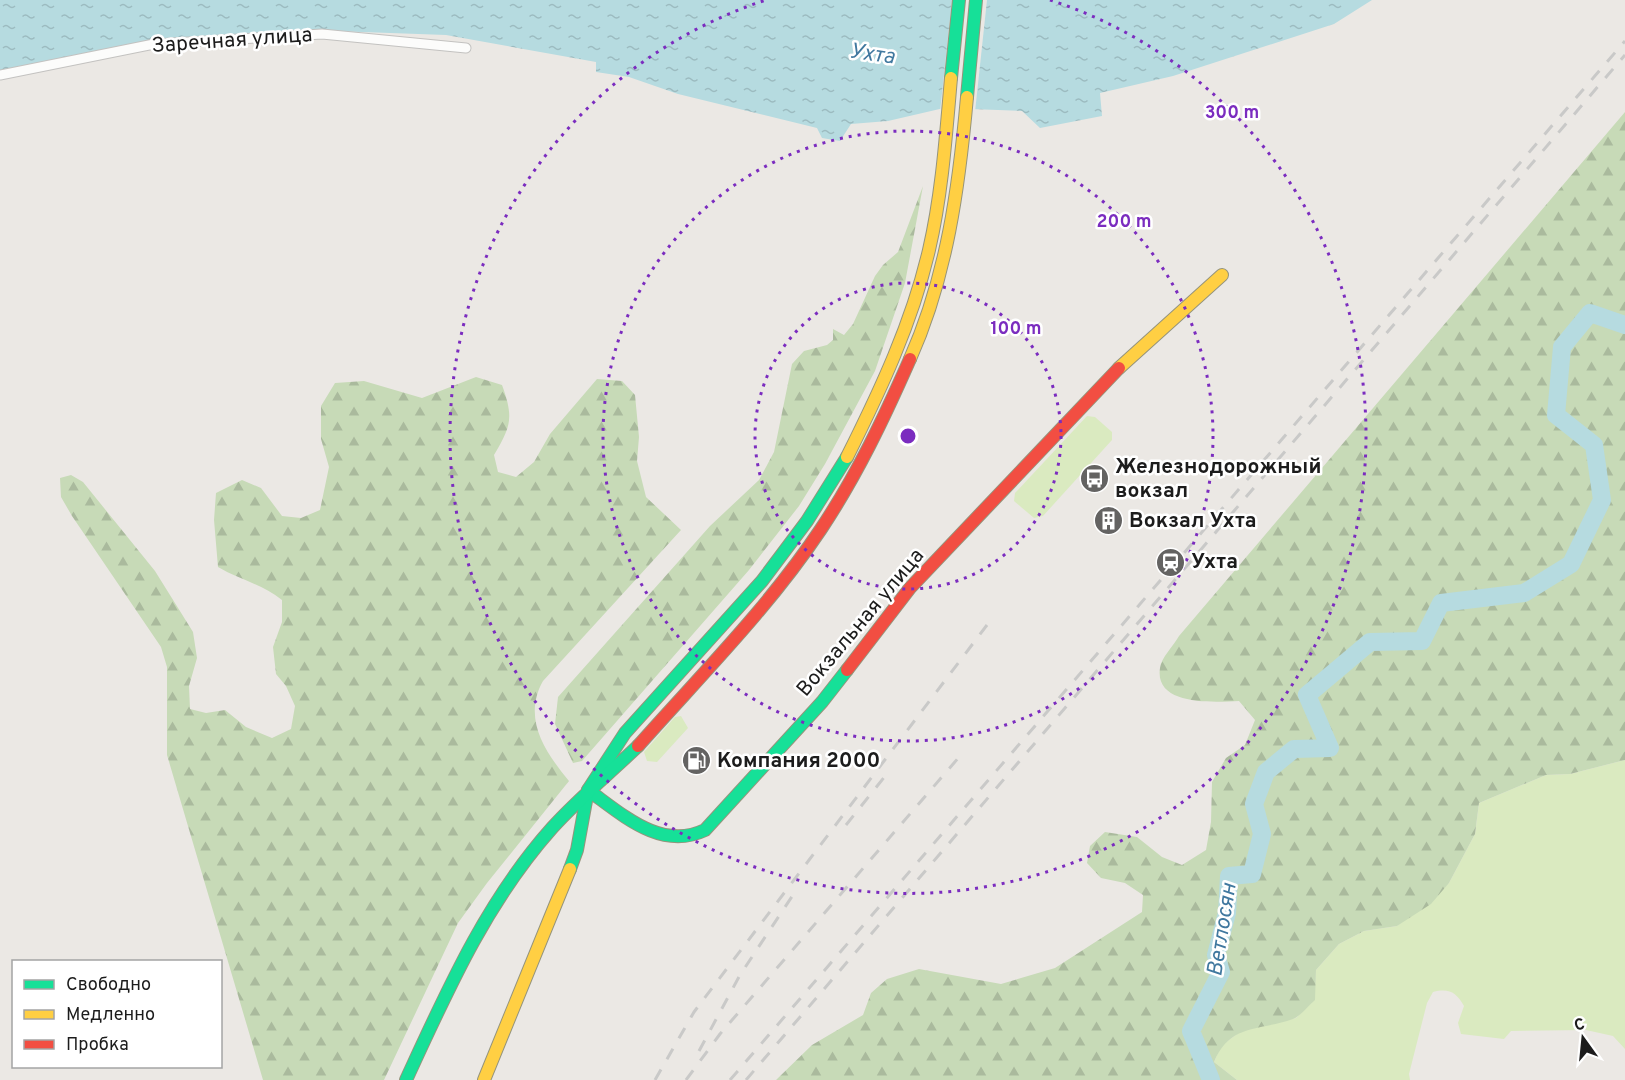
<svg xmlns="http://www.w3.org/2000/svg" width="1625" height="1080" font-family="Overpass,sans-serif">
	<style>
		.grass { fill: #daeac0 }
		.forest { fill: url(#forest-firs) }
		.water { fill: url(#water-ripples) }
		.pier { fill: #ebe8e4 }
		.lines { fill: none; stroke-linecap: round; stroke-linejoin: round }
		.river { stroke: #b6dbe0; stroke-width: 18 }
		.street-casing { stroke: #c3c2c0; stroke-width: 11 }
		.fast-casing { stroke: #95947c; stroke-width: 14 }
		.slow-casing { stroke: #95947c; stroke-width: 14 }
		.jam-casing { stroke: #95947c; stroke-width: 14 }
		.street { stroke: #fcfcfb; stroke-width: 9 }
		.fast { stroke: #16e098; stroke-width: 12 }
		.slow { stroke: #ffcf43; stroke-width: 12 }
		.jam { stroke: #f24e42; stroke-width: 12 }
		.rail { stroke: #c9c9c8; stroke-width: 3; stroke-dasharray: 12 12; stroke-linecap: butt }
		.ring { fill: none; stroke: #7b2cbf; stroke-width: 3; stroke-dasharray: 3 6 }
		.labels { text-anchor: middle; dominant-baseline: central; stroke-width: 5; stroke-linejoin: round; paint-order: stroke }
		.street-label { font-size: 21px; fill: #1c1c1c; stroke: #fff }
		.poi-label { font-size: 21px; font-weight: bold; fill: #1c1c1c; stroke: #fff; text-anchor: start }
		.water-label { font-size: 22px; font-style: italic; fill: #40789f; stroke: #fff }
		.centre { fill: #7b2cbf; stroke: #fff; stroke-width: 3 }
		.ring-label { font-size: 18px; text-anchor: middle; font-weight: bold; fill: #7b2cbf; stroke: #fff; stroke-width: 5; stroke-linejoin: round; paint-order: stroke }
	</style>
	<defs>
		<pattern id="forest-firs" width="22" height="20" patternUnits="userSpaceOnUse" patternTransform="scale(1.5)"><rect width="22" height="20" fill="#c7dab7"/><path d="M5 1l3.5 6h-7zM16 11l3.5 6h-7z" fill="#aaba9d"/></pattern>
		<pattern id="water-ripples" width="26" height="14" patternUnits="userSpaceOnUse" patternTransform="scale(1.5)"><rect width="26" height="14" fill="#b6dbe0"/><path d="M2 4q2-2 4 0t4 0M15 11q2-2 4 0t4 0" fill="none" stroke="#9cbbc0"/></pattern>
	</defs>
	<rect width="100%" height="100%" fill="#ebe8e4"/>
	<!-- grass -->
	<g class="grass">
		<polygon points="1087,416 1095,417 1112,432 1112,440 1043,516 1034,518 1014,501 1015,493"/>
		<polygon points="681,716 688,728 657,762 647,761 644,752 675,717"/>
		<path d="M1625,760V1049L1613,1036L1586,1030L1511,1031L1504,1039L1461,1034L1458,1023L1464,1006C1456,992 1449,988 1433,992L1427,1003L1409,1074L1410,1080H1237L1214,1062L1221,1046L1241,1031L1296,1018L1314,1000L1316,970L1339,944L1364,931L1397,926L1449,883L1475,834L1479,803L1546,775L1570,774Z"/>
	</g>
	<!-- forest -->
	<g class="forest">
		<path d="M1625,112V760L1570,774L1546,775L1479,803L1475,834L1449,883L1431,904L1397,926L1364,931L1339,944L1316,970L1315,1000C1308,1006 1301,1016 1293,1019C1260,1031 1230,1023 1214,1062L1237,1080H776L812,1045L863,1015L871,993L887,979L919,969L1001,984L1055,968L1142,912L1143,895L1125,883L1101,878L1087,863L1090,846L1105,832L1137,837L1162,857L1182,865L1206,850L1211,822L1212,782L1226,758L1245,745L1255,720L1239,701C1216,702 1154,707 1160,668C1161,658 1174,645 1179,636Z"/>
		<polygon points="923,186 905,283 875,371 825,464 799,506 749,570 582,761 573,763 555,724 558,697 710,526 759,480 774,452 792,364 804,351 827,345 833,340 833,329 844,335 853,324 875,276 883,265 898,252"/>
		<path d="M476,377L502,385C514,418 511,426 494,455L498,472L516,477L534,462L550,434L597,379L622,381L635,395L639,437L637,461L646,497L681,530L543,681C522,718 545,752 569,781L487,883L458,923L384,1080H263L167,755V667L161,647L72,516L61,497L60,478L71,475L83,482L155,571L193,632L197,658L189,686L190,709L206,713L225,710L246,727L272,738L291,729L295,706L286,686L276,674L273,647L282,622V600C262,584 240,580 218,567L214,520L216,493L242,480L261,488L282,516L301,518L320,510L329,467L321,439V406L335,383L364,381L422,398Z"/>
	</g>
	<!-- water -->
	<polygon class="water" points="0,0 1372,0 1334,24 1173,76 1100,93 1102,116 1040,128 1022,111 944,108 888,121 851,124 840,141 822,138 817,128 678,94 629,77 596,72 596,62 446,35 334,31 154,40 0,71"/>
	<!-- pier -->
	<polygon class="pier" points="952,0 987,0 975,112 940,112"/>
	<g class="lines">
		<!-- river -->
		<polyline class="river" points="1211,1080 1191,1031 1221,972 1216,955 1227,913 1229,876 1252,874 1262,834 1254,804 1266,772 1294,749 1330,748 1307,695 1370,642 1422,641 1441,603 1524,593 1571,564 1602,500 1594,445 1556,415 1562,347 1590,313 1625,325"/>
		<defs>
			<polyline id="street" points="0,75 154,44 322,34 466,48"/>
			<g id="fast">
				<polyline points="951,78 959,0"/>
				<polyline points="967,97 976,0"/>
				<path d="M588,790C623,815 661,851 705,830L822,702L847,670"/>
				<polyline points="570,869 577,850 588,790 625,733 762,581 807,521 847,457"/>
				<path d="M406,1080C447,991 486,902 552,828C579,798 610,773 638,746"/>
			</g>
			<g id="slow">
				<path d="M910,359C947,276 959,187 967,97"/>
				<polyline points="1119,368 1222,275"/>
				<path d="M847,457C880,391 912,323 929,250C942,194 946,135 951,78"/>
				<polyline points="484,1080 570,869"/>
			</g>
			<g id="jam">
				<polyline points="847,670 910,588 1119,368"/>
				<path d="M638,746C701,675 769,607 821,529C857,475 884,418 910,359"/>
			</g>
		</defs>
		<!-- street casing -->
		<use href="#street" class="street-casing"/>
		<!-- fast casing -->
		<use href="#fast" class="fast-casing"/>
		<!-- slow casing -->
		<use href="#slow" class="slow-casing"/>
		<!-- jam casing -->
		<use href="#jam" class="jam-casing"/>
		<!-- street -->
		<use href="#street" class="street"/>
		<!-- fast -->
		<use href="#fast" class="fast"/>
		<!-- slow -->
		<use href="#slow" class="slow"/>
		<!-- jam -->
		<use href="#jam" class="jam"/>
		<!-- rail -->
		<g class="rail">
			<polyline points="846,825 890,770"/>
			<polyline points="699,1051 740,975 795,892"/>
			<polyline points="655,1080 694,1012 987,625"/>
			<polyline points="686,1080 720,1034 960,756"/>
			<polyline points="730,1080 1625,41"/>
			<polyline points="746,1080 1625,55"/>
		</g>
	</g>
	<!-- distance rings -->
	<g class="ring">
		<circle cx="908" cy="436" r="153"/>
		<circle cx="908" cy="436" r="305"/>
		<path d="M1050 0A458 458 0 1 1 766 0"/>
	</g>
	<!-- icons -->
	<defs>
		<symbol id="bus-disc" viewBox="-11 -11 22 22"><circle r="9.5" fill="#646362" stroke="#fff"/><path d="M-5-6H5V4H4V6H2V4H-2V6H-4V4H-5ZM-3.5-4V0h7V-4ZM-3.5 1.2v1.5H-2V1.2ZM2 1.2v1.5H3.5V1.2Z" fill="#fff"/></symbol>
		<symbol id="building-disc" viewBox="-11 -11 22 22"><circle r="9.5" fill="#646362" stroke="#fff"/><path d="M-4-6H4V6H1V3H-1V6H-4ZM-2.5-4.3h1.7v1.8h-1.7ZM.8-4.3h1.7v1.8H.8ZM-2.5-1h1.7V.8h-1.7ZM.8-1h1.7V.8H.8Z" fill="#fff"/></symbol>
		<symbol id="station-disc" viewBox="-11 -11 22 22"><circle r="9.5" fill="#646362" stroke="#fff"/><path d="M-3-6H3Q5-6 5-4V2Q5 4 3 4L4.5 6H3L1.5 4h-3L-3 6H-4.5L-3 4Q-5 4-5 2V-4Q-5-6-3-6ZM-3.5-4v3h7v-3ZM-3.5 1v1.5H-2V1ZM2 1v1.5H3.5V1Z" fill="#fff"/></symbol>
		<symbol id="fuel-disc" viewBox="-11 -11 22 22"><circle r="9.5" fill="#646362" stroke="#fff"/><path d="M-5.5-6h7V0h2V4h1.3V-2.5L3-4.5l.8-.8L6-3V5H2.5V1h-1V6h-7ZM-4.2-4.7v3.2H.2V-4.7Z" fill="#fff"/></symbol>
	</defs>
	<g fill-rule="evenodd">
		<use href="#bus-disc" x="1078" y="462" width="33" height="33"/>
		<use href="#building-disc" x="1092" y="504" width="33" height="33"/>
		<use href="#station-disc" x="1154" y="546" width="33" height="33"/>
		<use href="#fuel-disc" x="680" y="744" width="33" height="33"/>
	</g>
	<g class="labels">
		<!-- street labels -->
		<g class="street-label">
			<text transform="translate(232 41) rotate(-4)">Заречная улица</text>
			<text transform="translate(861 623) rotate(-50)">Вокзальная улица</text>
		</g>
		<!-- poi labels -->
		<g class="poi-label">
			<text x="1115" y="467">Железнодорожный<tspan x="1115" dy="24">вокзал</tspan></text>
			<text x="1129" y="521">Вокзал Ухта</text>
			<text x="1191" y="562">Ухта</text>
			<text x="717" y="761">Компания 2000</text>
		</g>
		<!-- water labels -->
		<g class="water-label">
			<text transform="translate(872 55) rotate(8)">Ухта</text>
			<text transform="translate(1223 930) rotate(-81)">Ветлосян</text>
		</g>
	</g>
	<circle cx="908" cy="436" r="9" class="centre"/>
	<g class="ring-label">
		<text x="1232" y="118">300 m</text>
		<text x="1124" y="227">200 m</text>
		<text x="1016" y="334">100 m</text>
	</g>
	<!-- legend -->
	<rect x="12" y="960" width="210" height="108" fill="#ffffff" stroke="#a4a4a4" stroke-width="1.5"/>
	<rect x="24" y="980" width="30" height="9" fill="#16e098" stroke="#a4a4a4" stroke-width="1.5"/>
	<text x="66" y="990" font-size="18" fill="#1c1c1c">Свободно</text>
	<rect x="24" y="1010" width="30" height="9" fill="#ffcf43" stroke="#a4a4a4" stroke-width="1.5"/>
	<text x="66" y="1020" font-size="18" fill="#1c1c1c">Медленно</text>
	<rect x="24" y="1040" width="30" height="9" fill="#f24e42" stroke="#a4a4a4" stroke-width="1.5"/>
	<text x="66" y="1050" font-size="18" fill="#1c1c1c">Пробка</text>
	<!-- north arrow -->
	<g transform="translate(1583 1038) rotate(345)" stroke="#ffffff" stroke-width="4.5" paint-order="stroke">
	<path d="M0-4.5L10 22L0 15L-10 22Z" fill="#1c1c1c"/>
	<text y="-9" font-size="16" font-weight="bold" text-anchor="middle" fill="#1c1c1c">С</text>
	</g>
</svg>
